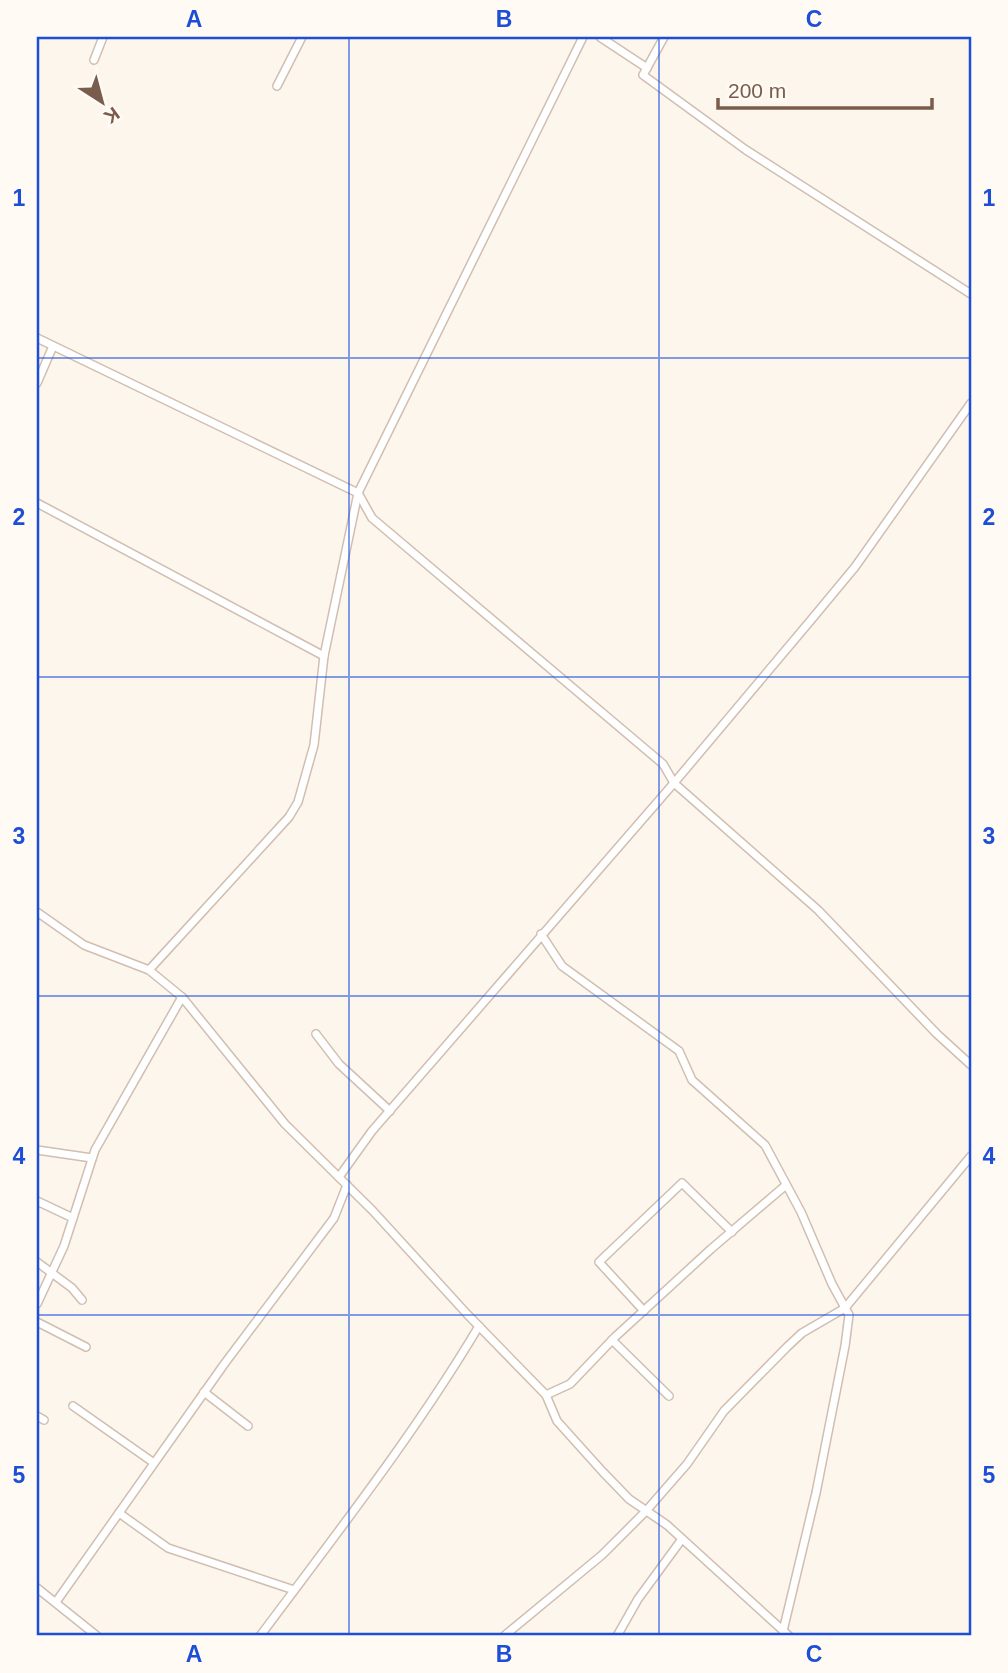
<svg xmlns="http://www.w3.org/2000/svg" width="1008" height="1673" font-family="Arial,sans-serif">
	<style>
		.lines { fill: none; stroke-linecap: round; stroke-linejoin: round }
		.minor-casing { stroke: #d1beb0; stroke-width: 10 }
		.minor { stroke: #fff; stroke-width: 7 }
		.grid { fill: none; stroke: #1d4ed8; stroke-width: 2; stroke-opacity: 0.55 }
		.neatline { fill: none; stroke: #1d4ed8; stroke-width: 2.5 }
		.grid-label { font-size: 23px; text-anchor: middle; font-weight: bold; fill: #1d4ed8 }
	</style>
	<rect width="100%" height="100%" fill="#fdf6ec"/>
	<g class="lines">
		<defs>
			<g id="minor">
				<polyline points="600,37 647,68"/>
				<polyline points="664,37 643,75 746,150 971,294"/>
				<polyline points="94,60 103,37"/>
				<polyline points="277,86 302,37"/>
				<polyline points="37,338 358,493 372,518 663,764 674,783 818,910 937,1034 971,1065"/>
				<polyline points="37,383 53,346"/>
				<polyline points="37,503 324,656"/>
				<polyline points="37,912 84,945 149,970 182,997 285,1124 373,1211 467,1314 546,1395 557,1421 602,1471 629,1499 667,1525 789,1636"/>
				<polyline points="541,934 562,966 679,1051 692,1080 765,1145 801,1212 832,1284 849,1315 845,1346 816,1493 783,1631"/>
				<polyline points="149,970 289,817 298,802 314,745 324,656 358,493 583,37"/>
				<polyline points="316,1034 339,1064 390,1111"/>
				<polyline points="37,1150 92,1158"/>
				<polyline points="339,1177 372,1131 674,783 811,620 855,567 971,403"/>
				<polyline points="37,1201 73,1218"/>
				<polyline points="37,1262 72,1288 82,1300"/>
				<polyline points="37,1304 64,1246 95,1150 182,997"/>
				<polyline points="644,1311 599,1262 682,1183 732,1232"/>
				<polyline points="37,1322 86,1347"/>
				<polyline points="612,1340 669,1396"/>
				<polyline points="204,1392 248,1426"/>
				<polyline points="546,1395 570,1384 615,1337 711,1249 786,1185"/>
				<polyline points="73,1406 154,1463"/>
				<polyline points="37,1416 44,1420"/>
				<polyline points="119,1513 168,1548 294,1590"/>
				<polyline points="37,1588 97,1636"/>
				<polyline points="56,1602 225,1363 334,1218 347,1185"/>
				<path d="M260,1636C336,1534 414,1435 479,1326"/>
				<polyline points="504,1636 602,1555 646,1511 687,1464 724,1411 787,1347 802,1333 845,1308 971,1156"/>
				<polyline points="617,1636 638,1599 682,1539"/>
			</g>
		</defs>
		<!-- minor casing -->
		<use href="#minor" class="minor-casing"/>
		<!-- minor -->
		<use href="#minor" class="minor"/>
	</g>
	<!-- grid -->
	<path class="grid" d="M349,37V1636M659,37V1636M37,358H971M37,677H971M37,996H971M37,1315H971"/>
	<!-- border -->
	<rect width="1008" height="1673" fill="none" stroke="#fffaf3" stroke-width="77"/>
	<!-- north arrow -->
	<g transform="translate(102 102) rotate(144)" stroke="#fffaf3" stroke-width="5" paint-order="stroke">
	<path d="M0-5L12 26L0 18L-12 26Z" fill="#7a5c4d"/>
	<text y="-10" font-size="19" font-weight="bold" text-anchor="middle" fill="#7a5c4d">K</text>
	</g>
	<!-- scale -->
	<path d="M718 98v10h214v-10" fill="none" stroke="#7a5c4d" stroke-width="3.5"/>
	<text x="728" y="98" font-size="21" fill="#7a5c4d" stroke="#fffaf3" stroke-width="5" paint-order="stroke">200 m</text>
	<rect x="38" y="38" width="932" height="1596" class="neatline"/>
	<g class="grid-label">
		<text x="194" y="27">A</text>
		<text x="504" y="27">B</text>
		<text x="814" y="27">C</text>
		<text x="19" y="206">1</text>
		<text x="989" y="206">1</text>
		<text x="19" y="525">2</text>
		<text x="989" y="525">2</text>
		<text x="19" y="844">3</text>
		<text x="989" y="844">3</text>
		<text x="19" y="1164">4</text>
		<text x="989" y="1164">4</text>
		<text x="19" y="1483">5</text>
		<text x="989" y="1483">5</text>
		<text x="194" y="1662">A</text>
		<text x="504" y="1662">B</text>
		<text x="814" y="1662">C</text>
	</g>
</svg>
